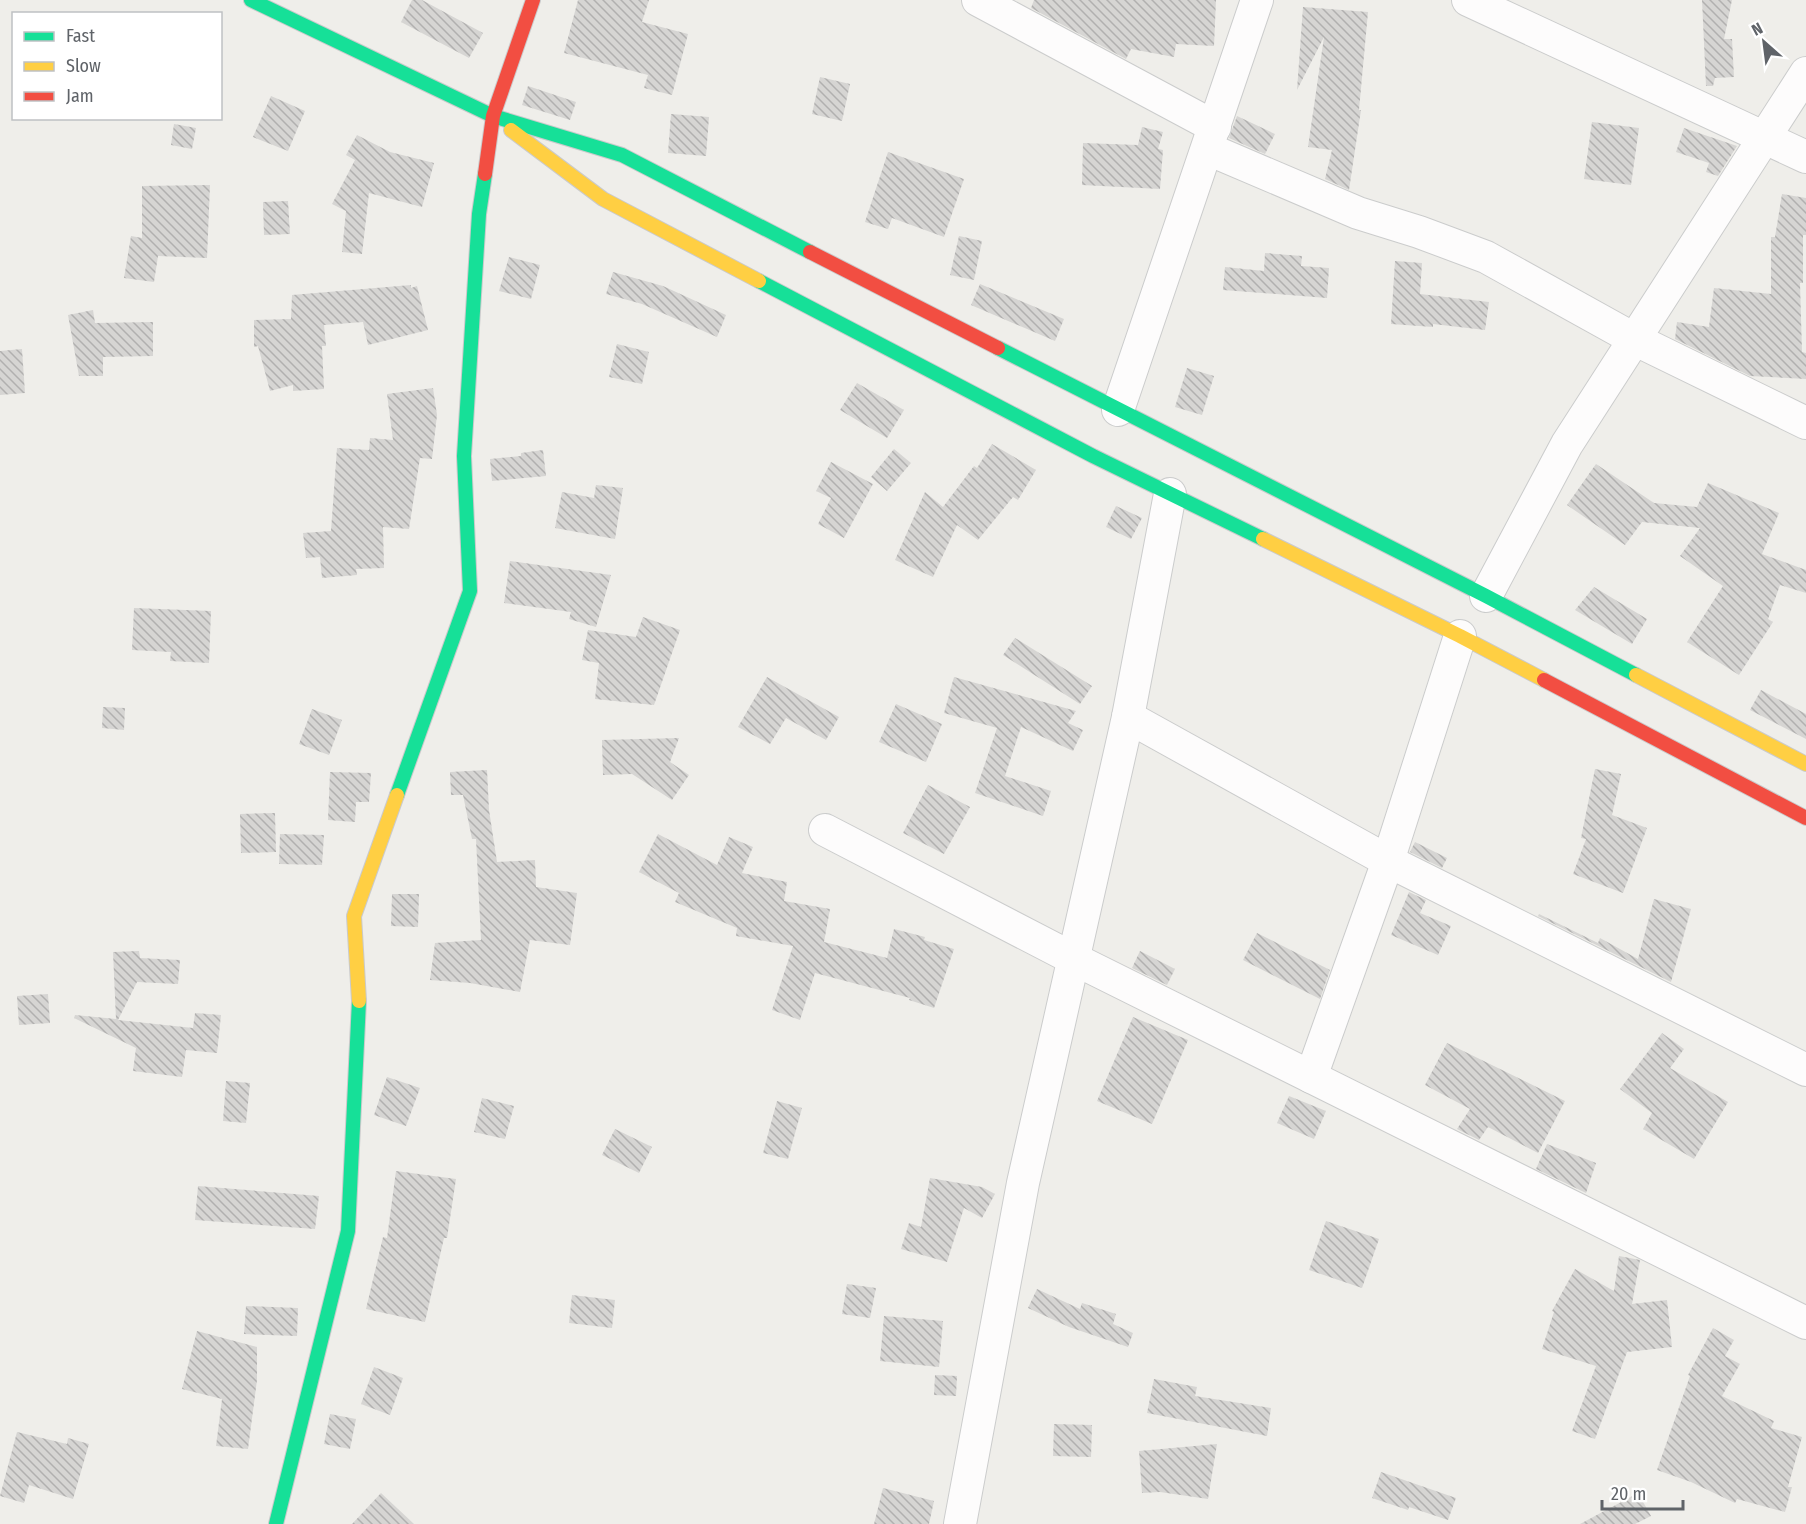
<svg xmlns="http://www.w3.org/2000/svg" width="1806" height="1524" font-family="'Fira Sans Condensed',sans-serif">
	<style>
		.building { fill: url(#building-back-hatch) }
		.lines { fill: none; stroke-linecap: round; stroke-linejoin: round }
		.street-casing { stroke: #cbcccc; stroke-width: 34 }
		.fast-casing { stroke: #cacacb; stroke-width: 16 }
		.slow-casing { stroke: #cacacb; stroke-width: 16 }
		.jam-casing { stroke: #cacacb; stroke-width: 16 }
		.street { stroke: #fdfcfc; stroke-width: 32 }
		.fast { stroke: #16e098; stroke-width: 14 }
		.slow { stroke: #ffcf43; stroke-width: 14 }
		.jam { stroke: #f24e42; stroke-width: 14 }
	</style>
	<defs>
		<pattern id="building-back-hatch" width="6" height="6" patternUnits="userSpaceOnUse" patternTransform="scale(1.5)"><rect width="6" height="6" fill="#d6d5d3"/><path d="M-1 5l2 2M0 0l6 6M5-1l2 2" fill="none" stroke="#b1b0af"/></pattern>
	</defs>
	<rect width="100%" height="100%" fill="#efeeea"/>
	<!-- building -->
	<g class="building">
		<polygon points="412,0 422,0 483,33 469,58 401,22"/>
		<polygon points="578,0 649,0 642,22 688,34 672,95 644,88 648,75 564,53"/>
		<polygon points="1034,0 1216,0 1214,46 1176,44 1174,57 1131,49 1126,59 1031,8"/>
		<polygon points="1702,0 1732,0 1724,39 1732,39 1734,77 1715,78 1713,86 1706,86"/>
		<polygon points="1303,7 1368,12 1359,110 1361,110 1349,190 1325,179 1332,150 1308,147 1324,37 1297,90"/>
		<polygon points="820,77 850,84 842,121 812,114"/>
		<polygon points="528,86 576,102 570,120 522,105"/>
		<polygon points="271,96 305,111 288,151 253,137"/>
		<polygon points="671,114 709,117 706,156 668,153"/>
		<polygon points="1237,116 1275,134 1265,154 1229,138"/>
		<polygon points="1592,122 1639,128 1631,185 1584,179"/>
		<polygon points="174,124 196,128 192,149 171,145"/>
		<polygon points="1142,127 1163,132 1158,149 1163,150 1160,189 1082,185 1083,143 1138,145"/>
		<polygon points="1684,128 1737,146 1718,176 1706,172 1709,163 1676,152"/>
		<polygon points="357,135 390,152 434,163 422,207 369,193 362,254 342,252 346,211 332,204 355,160 346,155"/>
		<polygon points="888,152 964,179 944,237 892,218 888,229 865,222"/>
		<polygon points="210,185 207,258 158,256 154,282 124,278 131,236 142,238 142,186"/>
		<polygon points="1782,194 1806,198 1806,235 1803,235 1803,283 1800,283 1802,352 1806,353 1806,379 1750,376 1675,339 1677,322 1709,327 1714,288 1771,294 1771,237 1775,237"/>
		<polygon points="288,201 290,234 264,235 263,202"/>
		<polygon points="959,236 982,241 974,280 950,275"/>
		<polygon points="1265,253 1302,256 1301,266 1329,268 1327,298 1223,290 1225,267 1264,271"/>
		<polygon points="509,257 540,265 531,299 499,291"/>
		<polygon points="1395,261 1422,263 1420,294 1489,302 1485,330 1433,324 1433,327 1391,324"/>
		<polygon points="613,272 663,286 726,315 717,337 642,304 606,294"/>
		<polygon points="980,284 1064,319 1055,341 971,305"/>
		<polygon points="411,285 411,288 417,286 428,330 368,345 363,322 324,325 326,346 322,346 324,389 293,391 293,385 270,391 258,346 254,347 254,320 291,319 292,295"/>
		<polygon points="93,310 95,323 153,322 153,356 103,357 103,376 79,376 68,315"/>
		<polygon points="617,344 649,352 642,384 609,377"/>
		<polygon points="22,349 25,393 0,395 0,351"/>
		<polygon points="1187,368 1214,376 1202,415 1175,407"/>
		<polygon points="857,383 904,410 887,438 840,410"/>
		<polygon points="433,388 437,415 432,459 420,458 409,529 383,527 384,568 356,569 357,575 322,578 320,557 306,558 303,533 331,531 337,448 369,450 370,438 393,440 387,394"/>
		<polygon points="992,444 1036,470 1018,500 1013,497 978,540 957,525 933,577 895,560 925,492 943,507 974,466 977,468"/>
		<polygon points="894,449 911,463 887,491 871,477"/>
		<polygon points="543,450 546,476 492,481 490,459 521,456 521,453"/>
		<polygon points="831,462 873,484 844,538 818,524 831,498 816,491"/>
		<polygon points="1596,464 1654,503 1697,507 1708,483 1779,513 1762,554 1806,570 1806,593 1780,585 1768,619 1773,622 1739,675 1687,642 1723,586 1680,556 1700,528 1642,522 1625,545 1567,505"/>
		<polygon points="596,485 623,488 615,539 555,528 562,492 594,498"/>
		<polygon points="1116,506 1142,518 1131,539 1106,527"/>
		<polygon points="510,561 611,575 596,627 569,619 571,612 504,603"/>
		<polygon points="1594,587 1647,619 1632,644 1575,610"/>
		<polygon points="134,608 211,611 209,663 170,661 171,652 132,650"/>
		<polygon points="643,617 680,630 654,705 595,699 599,663 582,660 588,630 636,637"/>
		<polygon points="1015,638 1092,686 1080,704 1003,655"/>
		<polygon points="767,677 839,717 826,740 786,718 770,744 738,727"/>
		<polygon points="954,677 1076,711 1068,723 1083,730 1073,751 1021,727 1005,776 1051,791 1043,816 975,793 997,728 944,713"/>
		<polygon points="1761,690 1806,714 1806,739 1750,710"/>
		<polygon points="896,704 942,724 926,762 879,742"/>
		<polygon points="103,707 125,708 124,730 102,728"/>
		<polygon points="312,709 342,720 329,755 299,744"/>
		<polygon points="679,738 670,762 689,775 672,800 632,774 603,775 602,740"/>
		<polygon points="1595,769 1621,774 1612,815 1647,828 1623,893 1573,874 1586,839 1581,838"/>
		<polygon points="487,770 489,810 497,862 535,860 536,887 577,893 570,945 530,940 520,992 470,983 430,980 435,943 481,940 476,839 472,839 463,795 451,795 450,772"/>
		<polygon points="330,772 371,773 369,802 356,802 355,822 328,820"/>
		<polygon points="928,785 970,807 944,854 903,833"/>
		<polygon points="275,813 276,852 241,853 240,814"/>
		<polygon points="280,834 324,835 322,865 279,864"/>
		<polygon points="658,834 717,865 729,837 753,847 742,873 787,882 784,901 830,909 824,942 887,958 894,929 925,937 924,940 954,949 934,1008 909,1000 910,998 815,973 800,1020 772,1010 793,946 736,936 737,928 675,902 679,893 639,872"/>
		<polygon points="1415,842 1447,858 1442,868 1410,852"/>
		<polygon points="1409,892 1426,900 1420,913 1451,926 1438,955 1391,935"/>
		<polygon points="392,894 419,894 418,927 391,926"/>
		<polygon points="1654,899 1691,909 1671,982 1538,916 1539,914 1598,943 1600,938 1638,959"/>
		<polygon points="1257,933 1330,970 1320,999 1243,960"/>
		<polygon points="139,951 140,958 180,960 178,984 137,982 118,1020 193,1028 195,1013 221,1015 217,1053 186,1050 182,1077 133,1071 136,1048 74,1018 75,1015 116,1019 113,952"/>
		<polygon points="1140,951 1175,969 1167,985 1132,968"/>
		<polygon points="48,994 50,1023 19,1025 17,996"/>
		<polygon points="1133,1017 1188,1040 1152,1124 1097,1101"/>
		<polygon points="1662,1033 1684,1049 1670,1068 1728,1102 1694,1159 1643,1129 1652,1113 1620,1089"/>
		<polygon points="1447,1043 1565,1101 1538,1153 1488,1127 1479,1140 1457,1129 1470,1109 1425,1085"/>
		<polygon points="387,1077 420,1088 406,1126 374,1115"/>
		<polygon points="226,1081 250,1083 246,1123 223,1121"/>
		<polygon points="1289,1096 1326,1111 1314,1139 1277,1123"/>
		<polygon points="482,1098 514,1106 505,1139 474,1132"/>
		<polygon points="777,1101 802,1108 788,1159 763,1153"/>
		<polygon points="615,1129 652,1147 639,1173 602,1155"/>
		<polygon points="1547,1144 1596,1163 1586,1193 1536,1169"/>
		<polygon points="396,1171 456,1179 447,1238 444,1238 425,1322 366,1309 383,1237 387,1238"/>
		<polygon points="930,1178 982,1187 995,1194 982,1218 964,1208 947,1262 901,1249 909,1223 921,1227"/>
		<polygon points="198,1186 319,1196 315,1229 195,1220"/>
		<polygon points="1326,1221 1379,1239 1362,1288 1309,1270"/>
		<polygon points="1619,1256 1640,1260 1632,1304 1667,1300 1672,1347 1627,1352 1595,1439 1572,1431 1596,1366 1542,1349 1554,1312 1552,1311 1575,1269 1614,1291"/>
		<polygon points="847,1284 876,1288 870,1318 842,1314"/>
		<polygon points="1037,1289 1080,1309 1082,1303 1116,1314 1113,1324 1133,1333 1128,1347 1069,1327 1028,1308"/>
		<polygon points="572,1295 615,1300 612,1328 569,1323"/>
		<polygon points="246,1306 298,1308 297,1336 244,1334"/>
		<polygon points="884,1316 943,1321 939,1367 880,1361"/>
		<polygon points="1713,1328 1734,1340 1725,1356 1740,1364 1722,1396 1774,1421 1771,1428 1802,1437 1788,1487 1792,1487 1785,1512 1737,1499 1735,1503 1691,1482 1657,1470 1690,1376 1688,1375"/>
		<polygon points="197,1331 257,1347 257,1380 248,1449 216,1446 222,1399 182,1389"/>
		<polygon points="374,1367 403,1378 390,1415 361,1404"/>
		<polygon points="935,1375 957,1376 956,1396 934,1395"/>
		<polygon points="1154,1379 1197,1387 1195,1396 1271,1408 1267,1436 1147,1413"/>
		<polygon points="330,1414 356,1419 350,1449 324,1444"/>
		<polygon points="1054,1424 1092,1425 1091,1457 1053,1456"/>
		<polygon points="17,1432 67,1444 68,1438 89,1444 73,1499 29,1485 24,1503 0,1496"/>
		<polygon points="1217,1444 1208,1499 1160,1492 1142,1493 1139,1451"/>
		<polygon points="1381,1472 1456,1498 1448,1520 1409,1507 1408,1510 1372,1498"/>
		<polygon points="883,1488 934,1501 929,1524 874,1524"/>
		<polygon points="381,1493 414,1524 352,1524"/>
		<polygon points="1638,1493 1651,1516 1635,1524 1580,1524"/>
	</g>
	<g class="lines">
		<defs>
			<g id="street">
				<polyline points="978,0 1215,127"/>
				<polyline points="1468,0 1806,157"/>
				<polyline points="1208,149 1358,213 1419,232 1486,257 1634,339 1806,423"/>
				<polyline points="1118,410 1257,0"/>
				<polyline points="1486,596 1567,444 1806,73"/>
				<polyline points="1128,717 1388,861 1806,1070"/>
				<polyline points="825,830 1074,959 1806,1323"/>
				<polyline points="1311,1077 1388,861 1460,636"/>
				<polyline points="960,1524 1023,1183 1128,717 1170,494"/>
			</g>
			<g id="fast">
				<polyline points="251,0 493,116 622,155 810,252"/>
				<polyline points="759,281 1093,456 1263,539"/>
				<polyline points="998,348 1486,596 1636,675"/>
				<polyline points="397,795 470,591 464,456 479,214 485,174"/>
				<polyline points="276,1524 348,1231 359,1001"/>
			</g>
			<g id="slow">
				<polyline points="511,130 603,199 759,281"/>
				<polyline points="1263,539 1460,636 1544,680"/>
				<polyline points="1636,675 1806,764"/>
				<polyline points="359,1001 354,916 397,795"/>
			</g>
			<g id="jam">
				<polyline points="485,174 493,116 533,0"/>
				<polyline points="810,252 998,348"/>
				<polyline points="1544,680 1806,818"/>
			</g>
		</defs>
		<!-- street casing -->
		<use href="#street" class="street-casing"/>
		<!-- fast casing -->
		<use href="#fast" class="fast-casing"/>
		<!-- slow casing -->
		<use href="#slow" class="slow-casing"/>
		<!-- jam casing -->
		<use href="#jam" class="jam-casing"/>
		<!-- street -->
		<use href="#street" class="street"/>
		<!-- fast -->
		<use href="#fast" class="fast"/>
		<!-- slow -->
		<use href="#slow" class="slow"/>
		<!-- jam -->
		<use href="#jam" class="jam"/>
	</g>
	<!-- legend -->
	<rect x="12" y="12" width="210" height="108" fill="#ffffff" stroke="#bfc1c3" stroke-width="1.5"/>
	<rect x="24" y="32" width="30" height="9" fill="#16e098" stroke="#bfc1c3" stroke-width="1.5"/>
	<text x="66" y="42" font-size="18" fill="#5f6368">Fast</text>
	<rect x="24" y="62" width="30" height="9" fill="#ffcf43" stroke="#bfc1c3" stroke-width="1.5"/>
	<text x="66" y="72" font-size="18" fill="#5f6368">Slow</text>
	<rect x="24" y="92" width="30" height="9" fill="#f24e42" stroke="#bfc1c3" stroke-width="1.5"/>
	<text x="66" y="102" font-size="18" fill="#5f6368">Jam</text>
	<!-- north arrow -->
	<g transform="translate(1764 42) rotate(332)" stroke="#ffffff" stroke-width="4.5" paint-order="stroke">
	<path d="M0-4.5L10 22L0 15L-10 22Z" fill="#5f6368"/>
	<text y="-9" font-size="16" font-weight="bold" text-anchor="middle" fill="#5f6368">N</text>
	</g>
	<!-- scale -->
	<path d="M1602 1500v9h81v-9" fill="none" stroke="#5f6368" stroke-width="3"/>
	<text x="1611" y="1500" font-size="18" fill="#5f6368" stroke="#ffffff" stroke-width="4.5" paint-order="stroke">20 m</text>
</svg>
